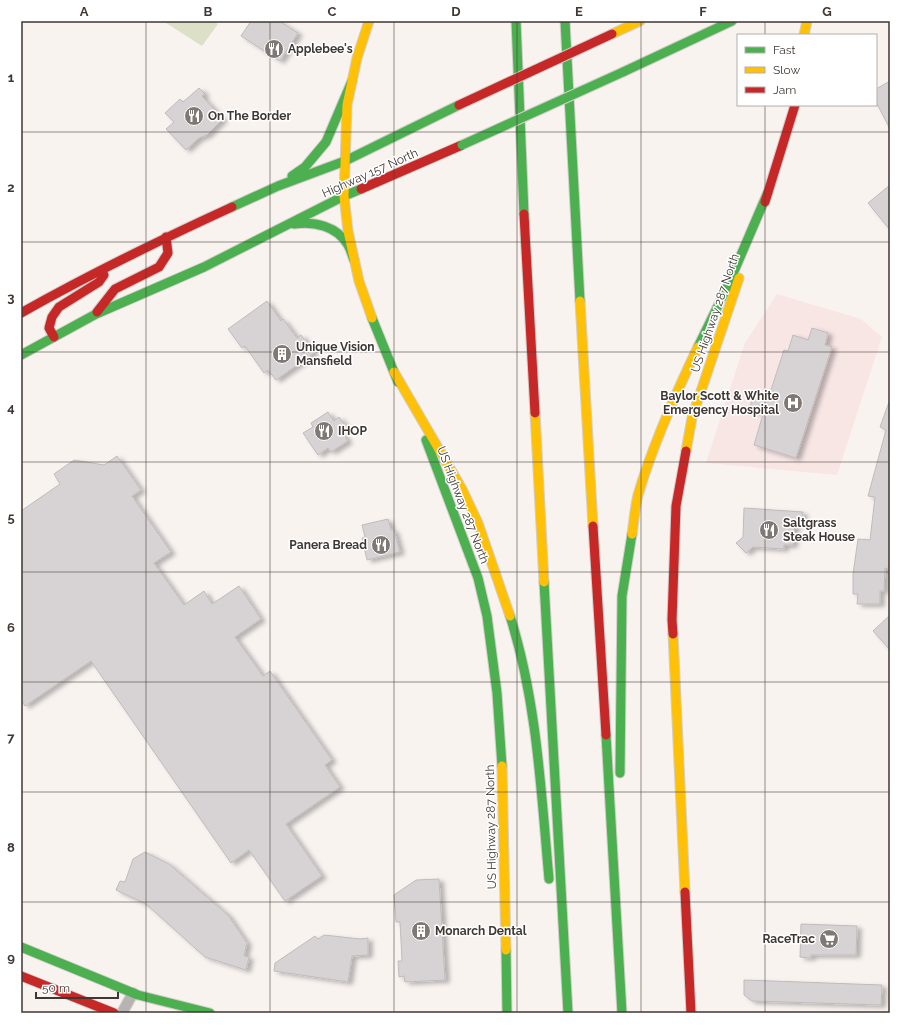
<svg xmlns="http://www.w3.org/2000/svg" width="911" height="1034" font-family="Raleway,sans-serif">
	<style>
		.medical { fill: #f8e6e5 }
		.green { fill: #dce0c6 }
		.building { fill: #d7d2d3; stroke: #c0bbbc; filter: url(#shadow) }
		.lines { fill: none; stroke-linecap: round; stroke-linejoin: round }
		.street-casing { stroke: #d3cecb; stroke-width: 12 }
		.fast-casing { stroke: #d3cecb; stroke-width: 11 }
		.slow-casing { stroke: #d3cecb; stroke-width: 11 }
		.jam-casing { stroke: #d3cecb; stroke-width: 11 }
		.street { stroke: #b8b3b3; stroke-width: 10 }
		.fast { stroke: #4caf50; stroke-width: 9 }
		.slow { stroke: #ffc107; stroke-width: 9 }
		.jam { stroke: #c62828; stroke-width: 9 }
		.fast-bridge-casing { stroke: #d3cecb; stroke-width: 11; stroke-linecap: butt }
		.jam-bridge-casing { stroke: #d3cecb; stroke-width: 11; stroke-linecap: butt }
		.fast-bridge { stroke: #4caf50; stroke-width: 9 }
		.jam-bridge { stroke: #c62828; stroke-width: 9 }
		.grid { fill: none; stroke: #3e3733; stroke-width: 1; stroke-opacity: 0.55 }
		.labels { text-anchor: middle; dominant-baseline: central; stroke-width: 3; stroke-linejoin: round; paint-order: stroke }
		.poi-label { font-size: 12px; font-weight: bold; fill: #3e3733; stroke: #fff; text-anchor: start }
		.street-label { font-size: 12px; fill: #3e3733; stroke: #fff }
		.neatline { fill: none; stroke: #3e3733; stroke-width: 1.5 }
		.grid-label { font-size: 13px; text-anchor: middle; font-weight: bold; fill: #3e3733 }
	</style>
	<defs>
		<filter id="shadow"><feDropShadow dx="4.5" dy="2.5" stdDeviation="2" flood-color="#0004"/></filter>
	</defs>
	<rect width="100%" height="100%" fill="#f9f3f0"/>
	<!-- medical -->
	<polygon class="medical" points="777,294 861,319 882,337 837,475 706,463 745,343"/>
	<!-- green -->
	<polygon class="green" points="163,21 214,21 218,24 202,46"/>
	<!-- building -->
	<g class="building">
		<polygon points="251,21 279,21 298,33 280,61 241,36"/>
		<polygon points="890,81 890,129 876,102 876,89"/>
		<polygon points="199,88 205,94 202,96 223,119 207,135 199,138 186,150 166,129 174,122 165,113 180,99 183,102"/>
		<polygon points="890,185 890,230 868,203"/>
		<polygon points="267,301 281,321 283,319 297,338 301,335 314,353 276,380 268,370 264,373 245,346 242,348 228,329"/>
		<polygon points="812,328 828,333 825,345 832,347 796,458 754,445 763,414 749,410 753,397 767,402 784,350 788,351 793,335 808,340"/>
		<polygon points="889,402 890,402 890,558 888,569 885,568 884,591 880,591 880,604 857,604 858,594 853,594 853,574 858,539 870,540 875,497 868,496 886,430 880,427"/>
		<polygon points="328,412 334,421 339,417 345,425 339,428 348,441 331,452 328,448 318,455 303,433 313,427 311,423"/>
		<polygon points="117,456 141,490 132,496 171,552 154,563 184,605 204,591 212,604 239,586 261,619 235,637 263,676 270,671 332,760 325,765 340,787 286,824 322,876 285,901 249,850 231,863 91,661 25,706 21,700 21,511 60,484 54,474 74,460 104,465"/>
		<polygon points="744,508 803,512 802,524 795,524 793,545 784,545 784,549 753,547 746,553 736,543 743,537"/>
		<polygon points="388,519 391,530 394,530 400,552 367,560 362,538 365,537 362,525"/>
		<polygon points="890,615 890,650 873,631"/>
		<polygon points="145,852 169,864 228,915 247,943 244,956 249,957 246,970 205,957 146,904 116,890 120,881 125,882 133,859"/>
		<polygon points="439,879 445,980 405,982 404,976 399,977 398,961 402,961 401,941 400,922 396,922 394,895 416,880"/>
		<polygon points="801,924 857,926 856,955 811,955 811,958 800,957"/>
		<polygon points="324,935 360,939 368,938 368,955 352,956 348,982 274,971 275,963 315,936 318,939"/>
		<polygon points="744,980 882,985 881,1005 752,1001 744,995"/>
	</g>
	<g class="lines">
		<defs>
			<polyline id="street" points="122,1013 133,993"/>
			<g id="fast">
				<polyline points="516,21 524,214"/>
				<polyline points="565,21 580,301"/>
				<polyline points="623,72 732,21"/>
				<polyline points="292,176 305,167 326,142 352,81"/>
				<polyline points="232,207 278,186 345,161 459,105"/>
				<path d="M294,224C314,221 337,226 348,245C351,250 352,255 354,260"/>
				<polyline points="372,318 398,382"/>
				<polyline points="698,347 729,283 768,192"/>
				<polyline points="21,355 96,314 204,267 344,196 361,189"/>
				<polyline points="426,440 478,578 487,616 497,693 502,766"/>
				<polyline points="544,582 568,1013"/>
				<path d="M510,616C537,701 541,791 549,879"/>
				<polyline points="606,735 622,1013"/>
				<polyline points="620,773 622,596 632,534"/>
				<polyline points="21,947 138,995 210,1013"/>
				<polyline points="506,950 507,1013"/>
			</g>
			<g id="slow">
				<polyline points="369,21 357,58 347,105 344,196 348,231 359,281 372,318"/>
				<polyline points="612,34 640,21"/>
				<polyline points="804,35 807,21"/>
				<polyline points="580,301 593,526"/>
				<polyline points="394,372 462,489 478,523 510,616"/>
				<polyline points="535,413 544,582"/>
				<polyline points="686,451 692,418 739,278"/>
				<path d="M632,534C634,521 635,507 638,495C653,444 675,395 698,347"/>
				<polyline points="673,634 685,892"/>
				<polyline points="502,766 506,950"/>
			</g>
			<g id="jam">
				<polyline points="361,189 462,145"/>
				<polyline points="765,202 795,105"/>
				<polyline points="524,214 535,413"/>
				<polyline points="97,312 115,289 159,267 168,253 166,237"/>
				<path d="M21,313C90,274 160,240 232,207"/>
				<polyline points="54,337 49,328 52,317 59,307 99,282 104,275"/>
				<polyline points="593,526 606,735"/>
				<polyline points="673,634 672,620 676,506 686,451"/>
				<polyline points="685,892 691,1013"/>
				<polyline points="21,976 114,1013"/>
			</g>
		</defs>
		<!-- street casing -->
		<use href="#street" class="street-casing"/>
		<!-- fast casing -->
		<use href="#fast" class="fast-casing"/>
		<!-- slow casing -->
		<use href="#slow" class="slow-casing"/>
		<!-- jam casing -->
		<use href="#jam" class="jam-casing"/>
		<!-- street -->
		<use href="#street" class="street"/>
		<!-- fast -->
		<use href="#fast" class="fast"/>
		<!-- slow -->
		<use href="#slow" class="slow"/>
		<!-- jam -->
		<use href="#jam" class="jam"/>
		<defs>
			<polyline id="fast-bridge" points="462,145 623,72"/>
			<polyline id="jam-bridge" points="459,105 612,34"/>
		</defs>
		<!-- fast-bridge casing -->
		<use href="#fast-bridge" class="fast-bridge-casing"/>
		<!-- jam-bridge casing -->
		<use href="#jam-bridge" class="jam-bridge-casing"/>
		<!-- fast-bridge -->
		<use href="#fast-bridge" class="fast-bridge"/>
		<!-- jam-bridge -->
		<use href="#jam-bridge" class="jam-bridge"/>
	</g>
	<!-- grid -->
	<path class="grid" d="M146,21V1013M270,21V1013M394,21V1013M517,21V1013M641,21V1013M765,21V35M765,105V1013M21,132H890M21,242H890M21,352H890M21,462H890M21,572H890M21,682H890M21,792H890M21,902H890"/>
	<!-- icons -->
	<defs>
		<symbol id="restaurant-disc" viewBox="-11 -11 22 22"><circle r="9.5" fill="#7f7975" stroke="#fff"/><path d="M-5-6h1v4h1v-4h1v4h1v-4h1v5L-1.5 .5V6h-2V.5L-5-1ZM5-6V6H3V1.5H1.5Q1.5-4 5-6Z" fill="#fff"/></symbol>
		<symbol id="building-disc" viewBox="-11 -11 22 22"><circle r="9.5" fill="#7f7975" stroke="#fff"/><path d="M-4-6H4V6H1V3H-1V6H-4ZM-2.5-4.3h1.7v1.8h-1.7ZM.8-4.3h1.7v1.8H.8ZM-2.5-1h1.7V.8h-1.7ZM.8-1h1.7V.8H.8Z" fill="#fff"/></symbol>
		<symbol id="hospital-disc" viewBox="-11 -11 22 22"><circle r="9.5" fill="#7f7975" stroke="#fff"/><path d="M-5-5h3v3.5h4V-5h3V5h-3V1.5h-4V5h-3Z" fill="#fff"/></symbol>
		<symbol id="supermarket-disc" viewBox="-11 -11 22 22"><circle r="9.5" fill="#7f7975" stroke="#fff"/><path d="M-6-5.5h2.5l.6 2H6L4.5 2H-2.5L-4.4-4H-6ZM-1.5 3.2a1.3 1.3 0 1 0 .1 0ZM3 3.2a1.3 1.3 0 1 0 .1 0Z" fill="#fff"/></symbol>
	</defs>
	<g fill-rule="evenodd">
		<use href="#restaurant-disc" x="263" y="38" width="22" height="22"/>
		<use href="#restaurant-disc" x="183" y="105" width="22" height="22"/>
		<use href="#building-disc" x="271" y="343" width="22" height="22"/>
		<use href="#hospital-disc" x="782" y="392" width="22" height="22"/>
		<use href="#restaurant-disc" x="313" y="420" width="22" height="22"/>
		<use href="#restaurant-disc" x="758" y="519" width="22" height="22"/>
		<use href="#restaurant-disc" x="370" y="534" width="22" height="22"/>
		<use href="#building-disc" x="410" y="920" width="22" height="22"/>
		<use href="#supermarket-disc" x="818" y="928" width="22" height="22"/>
	</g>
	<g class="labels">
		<!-- poi labels -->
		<g class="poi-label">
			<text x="288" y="49">Applebee's</text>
			<text x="208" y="116">On The Border</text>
			<text x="296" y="347">Unique Vision<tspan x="296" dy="14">Mansfield</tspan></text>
			<text x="779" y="396" text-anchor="end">Baylor Scott &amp; White<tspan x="779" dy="14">Emergency Hospital</tspan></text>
			<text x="338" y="431">IHOP</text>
			<text x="783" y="523">Saltgrass<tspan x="783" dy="14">Steak House</tspan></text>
			<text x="367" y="545" text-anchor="end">Panera Bread</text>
			<text x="435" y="931">Monarch Dental</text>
			<text x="815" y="939" text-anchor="end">RaceTrac</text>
		</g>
		<!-- street labels -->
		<g class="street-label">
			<text transform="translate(370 173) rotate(-24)">Highway 157 North</text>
			<text transform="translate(715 313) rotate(-71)">US Highway 287 North</text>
			<text transform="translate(463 505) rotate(69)">US Highway 287 North</text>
			<text transform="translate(491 827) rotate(-91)">US Highway 287 North</text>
		</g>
	</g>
	<!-- border -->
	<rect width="911" height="1034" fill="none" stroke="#ffffff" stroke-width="44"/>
	<!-- legend -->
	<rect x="737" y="34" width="140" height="72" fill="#ffffff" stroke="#b2afad"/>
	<rect x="745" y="47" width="20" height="6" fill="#4caf50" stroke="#b2afad"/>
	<text x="773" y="54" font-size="12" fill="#3e3733">Fast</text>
	<rect x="745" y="67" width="20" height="6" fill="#ffc107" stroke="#b2afad"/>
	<text x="773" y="74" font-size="12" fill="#3e3733">Slow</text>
	<rect x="745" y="87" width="20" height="6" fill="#c62828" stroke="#b2afad"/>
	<text x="773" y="94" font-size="12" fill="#3e3733">Jam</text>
	<!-- scale -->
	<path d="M36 992v6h82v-6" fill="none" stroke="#3e3733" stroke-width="2"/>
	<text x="42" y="992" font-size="12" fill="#3e3733" stroke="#ffffff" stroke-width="3" paint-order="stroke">50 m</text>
	<rect x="22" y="22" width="867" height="990" class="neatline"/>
	<g class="grid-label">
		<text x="84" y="16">A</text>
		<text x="208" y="16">B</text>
		<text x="332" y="16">C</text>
		<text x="456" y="16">D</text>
		<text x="579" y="16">E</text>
		<text x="703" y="16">F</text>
		<text x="827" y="16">G</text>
		<text x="11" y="82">1</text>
		<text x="11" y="192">2</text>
		<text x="11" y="302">3</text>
		<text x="11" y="412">4</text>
		<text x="11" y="522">5</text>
		<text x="11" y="632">6</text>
		<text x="11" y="742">7</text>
		<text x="11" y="852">8</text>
		<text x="11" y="962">9</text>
	</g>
</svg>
